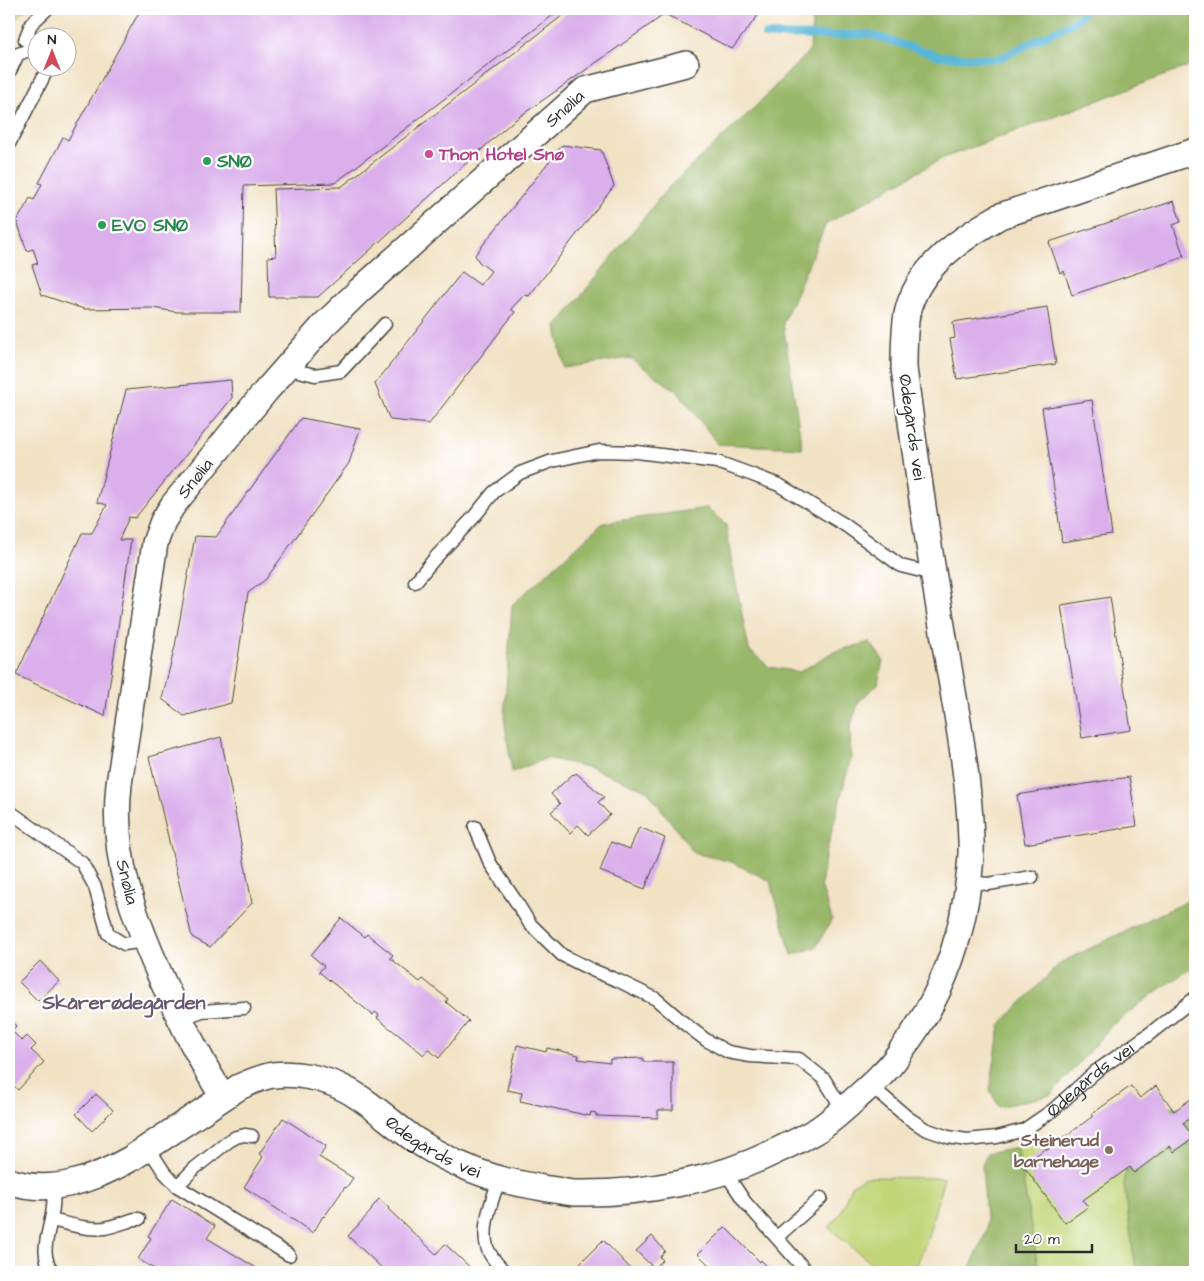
<svg xmlns="http://www.w3.org/2000/svg" width="1204" height="1281" font-family="'Architects Daughter',sans-serif">
	<style>
		.green { fill: #c2d679; stroke: #768052 }
		.forest { fill: #99b769; stroke: #62714a }
		.lines { fill: none; stroke-linecap: round; stroke-linejoin: round }
		.stream { stroke: #59b6d7; stroke-width: 8 }
		.building { fill: #daafeb }
		.service-casing { stroke: #494642; stroke-width: 15 }
		.minor-casing { stroke: #494642; stroke-width: 28 }
		.service { stroke: #fff; stroke-width: 12 }
		.minor { stroke: #fff; stroke-width: 25 }
		.hotel-dot { fill: #d1479c; stroke: #fff; stroke-width: 2 }
		.leisure-dot { fill: #2e9e5b; stroke: #fff; stroke-width: 2 }
		.education-dot { fill: #8d6e63; stroke: #fff; stroke-width: 2 }
		.labels { text-anchor: middle; dominant-baseline: central; stroke-width: 4.5; stroke-linejoin: round; paint-order: stroke }
		.street-label { font-size: 18px; fill: #2b2b2b; stroke: #fff }
		.hotel-label { font-size: 18px; font-weight: bold; fill: #b23c85; stroke: #fff; text-anchor: start }
		.leisure-label { font-size: 18px; font-weight: bold; fill: #27864d; stroke: #fff; text-anchor: start }
		.education-label { font-size: 18px; font-weight: bold; fill: #785e54; stroke: #fff; text-anchor: end }
		.quarter-label { font-size: 20px; font-weight: bold; fill: #68596e; stroke: #fff }
	</style>
	<rect width="100%" height="100%" fill="#fff"/>
	<filter id="ink" filterUnits="userSpaceOnUse"><feTurbulence type="fractalNoise" baseFrequency=".02" numOctaves="2"/><feDisplacementMap in="SourceGraphic" scale="10" xChannelSelector="R" yChannelSelector="G"/><feConvolveMatrix kernelMatrix="1 2 1 2 8 2 1 2 1" color-interpolation-filters="sRGB"/></filter>
	<filter id="wash" filterUnits="userSpaceOnUse"><feTurbulence type="fractalNoise" baseFrequency=".0096" numOctaves="4" result="noise"/><feDisplacementMap in="SourceGraphic" scale="20" xChannelSelector="R" yChannelSelector="G"/><feGaussianBlur stdDeviation="1.12" result="paint"/><feColorMatrix in="noise" values="0 0 0 0 0 0 0 0 0 0 0 0 0 0 0 0 0 1.4 0 .05"/><feComposite in="paint" operator="in"/></filter>
	<g filter="url(#wash)">
		<rect width="100%" height="100%" fill="#f1e2c4"/>
		<!-- green -->
		<g class="green">
			<polygon points="9,9 26,9 9,25"/>
			<polygon points="1109,1124 1129,1151 1124,1185 1136,1272 1039,1272 1017,1147"/>
			<polygon points="865,1177 944,1178 927,1240 914,1272 882,1272 829,1228 841,1212 851,1186"/>
		</g>
		<!-- forest -->
		<g class="forest">
			<polygon points="811,9 1195,9 1195,64 941,159 826,224 783,323 802,448 718,444 678,392 630,358 564,368 556,327 666,190 755,107 810,50 813,12"/>
			<polygon points="707,508 726,525 731,558 749,650 769,667 799,672 833,652 870,642 883,660 878,684 859,701 850,727 851,757 825,857 821,886 832,919 816,947 792,955 770,881 732,862 694,853 647,790 591,768 547,758 512,772 504,717 512,605 603,523"/>
			<polygon points="1195,897 1195,966 1158,990 1111,1026 1051,1095 999,1107 990,1090 1000,1025 1060,963"/>
			<polygon points="1143,1100 1195,1112 1195,1272 1136,1272 1124,1185 1129,1151"/>
			<polygon points="1017,1147 1039,1272 968,1272 987,1230 982,1166 987,1153"/>
		</g>
		<g class="lines">
			<!-- stream -->
			<polyline class="stream" points="765,35 829,36 869,34 940,56 998,59 1074,22 1086,9"/>
		</g>
		<g id="blocks">
			<!-- building -->
			<g class="building">
				<polygon points="141,9 561,9 335,183 244,186 241,312 177,312 152,308 84,309 42,295 32,265 38,263 33,249 27,251 17,221 30,198 34,200 42,184 39,183 63,137 68,140"/>
				<polygon points="571,9 763,9 732,49 665,14 512,122 318,297 269,297 268,257 276,256 273,189 341,187"/>
				<polygon points="562,145 601,150 614,186 529,296 524,295 511,309 515,312 429,424 390,420 375,384 462,272 480,285 491,271 479,262 475,255"/>
				<polygon points="1174,201 1181,222 1173,225 1184,257 1072,295 1064,271 1060,273 1049,242"/>
				<polygon points="1047,307 1056,364 957,379 950,339 955,338 953,322"/>
				<polygon points="231,380 232,398 135,518 129,517 119,540 131,540 105,716 16,675 82,533 92,533 107,505 97,502 126,390"/>
				<polygon points="1092,400 1112,534 1062,542 1042,408"/>
				<polygon points="301,418 360,429 349,463 266,579 248,593 231,703 184,716 162,699 175,646 195,536 216,537"/>
				<polygon points="1110,597 1131,730 1082,738 1061,605"/>
				<polygon points="221,737 252,903 210,947 192,937 149,757"/>
				<polygon points="576,773 604,797 598,802 610,815 588,835 578,825 570,833 551,812 560,804 551,794 573,774 574,775"/>
				<polygon points="1129,777 1137,826 1025,844 1017,795"/>
				<polygon points="639,827 665,838 645,889 600,871 611,842 630,849"/>
				<polygon points="341,918 365,937 367,934 393,955 390,958 420,982 423,979 448,999 446,1002 469,1021 439,1058 428,1049 424,1055 377,1018 379,1015 375,1012 373,1015 319,972 324,966 311,955"/>
				<polygon points="40,961 59,981 38,1001 19,982"/>
				<polygon points="9,1019 16,1026 12,1031 22,1041 27,1036 36,1045 31,1050 44,1062 18,1090 9,1081"/>
				<polygon points="517,1045 546,1052 547,1048 579,1055 578,1059 610,1063 610,1059 643,1058 643,1062 673,1062 673,1110 658,1110 658,1118 596,1116 596,1113 591,1112 590,1116 520,1101 522,1093 507,1090"/>
				<polygon points="1131,1086 1140,1098 1156,1086 1174,1111 1195,1096 1195,1114 1183,1123 1194,1138 1174,1152 1170,1146 1134,1173 1130,1167 1083,1200 1088,1207 1065,1223 1023,1165 1046,1148 1047,1150 1093,1116 1092,1114"/>
				<polygon points="96,1094 113,1110 92,1131 76,1114"/>
				<polygon points="283,1118 326,1146 319,1157 353,1178 346,1188 345,1187 324,1217 323,1216 313,1233 244,1187 263,1157 259,1154"/>
				<polygon points="172,1199 215,1226 207,1238 258,1269 255,1272 159,1272 138,1259 151,1238 148,1236"/>
				<polygon points="379,1199 389,1208 388,1209 436,1254 445,1244 475,1272 386,1272 348,1236 372,1210 371,1209"/>
				<polygon points="725,1227 760,1262 761,1260 773,1272 716,1272 698,1254"/>
				<polygon points="652,1236 665,1251 660,1257 663,1260 654,1268 636,1251"/>
				<polygon points="603,1240 634,1272 571,1272"/>
			</g>
		</g>
	</g>
	<g filter="url(#ink)">
		<use href="#blocks" fill-opacity="0" stroke="#494642" stroke-width="1"/>
		<g class="lines">
			<defs>
				<g id="service">
					<polyline points="38,39 25,40 31,24 47,9"/>
					<polyline points="9,73 18,54 38,47"/>
					<polyline points="9,144 47,70 46,68"/>
					<polyline points="286,368 315,375 341,371 385,324"/>
					<polyline points="415,582 435,558 473,518 494,492 520,473 552,461 599,451 637,452 717,462 750,474 779,485 845,525 901,566 933,574"/>
					<polyline points="9,811 82,863 95,887 108,934 124,944 145,941"/>
					<polyline points="475,827 490,863 517,903 530,924 562,955 592,970 619,981 656,999 685,1024 706,1040 728,1052 750,1056 799,1059 824,1079 843,1110"/>
					<polyline points="968,882 988,884 1032,877"/>
					<polyline points="180,1019 202,1011 244,1008"/>
					<path id="s1" d="M871,1086L907,1117L925,1129L948,1137L967,1140L997,1137L1024,1130L1053,1110L1095,1072L1148,1035L1195,998"/>
					<polyline points="148,1147 164,1172 177,1186 289,1255"/>
					<polyline points="725,1172 745,1202 807,1272"/>
					<path d="M499,1179C493,1199 481,1226 487,1247C490,1257 498,1265 505,1272"/>
					<path d="M53,1186C53,1193 54,1200 53,1206C52,1228 36,1254 54,1272"/>
					<polyline points="177,1186 195,1168 229,1141 236,1137 245,1135 252,1136"/>
					<path d="M51,1220C69,1224 86,1230 105,1228C115,1226 125,1222 135,1219H139"/>
					<polyline points="777,1237 821,1198"/>
				</g>
				<g id="minor">
					<path id="s2" d="M223,1097C215,1084 207,1071 200,1057C186,1033 175,1007 163,982C133,915 111,859 119,784L155,543L163,521L173,505L265,392L324,325L360,290L585,90L686,64"/>
					<path id="s3" d="M9,1181C51,1196 95,1179 132,1158L239,1087C250,1082 261,1077 273,1075C296,1072 323,1078 343,1088C368,1100 391,1123 414,1139C439,1156 469,1170 499,1179C515,1183 532,1186 548,1189C558,1190 568,1193 577,1193C642,1194 715,1181 774,1152C789,1145 804,1138 819,1129C831,1121 842,1111 852,1102C863,1092 874,1083 884,1072C891,1065 897,1057 902,1049C937,1004 957,954 966,898C969,879 972,859 971,840C969,771 954,701 943,632C928,544 915,456 904,368C904,349 904,332 907,314C917,267 962,238 1000,216L1195,151"/>
				</g>
			</defs>
			<!-- service casing -->
			<use href="#service" class="service-casing"/>
			<!-- minor casing -->
			<use href="#minor" class="minor-casing"/>
			<!-- service -->
			<use href="#service" class="service"/>
			<!-- minor -->
			<use href="#minor" class="minor"/>
		</g>
	</g>
	<!-- markers -->
	<circle class="hotel-dot" cx="429" cy="154" r="5"/>
	<g class="leisure-dot">
		<circle cx="207" cy="161" r="5"/>
		<circle cx="102" cy="225" r="5"/>
	</g>
	<circle class="education-dot" cx="1109" cy="1150" r="5"/>
	<g class="labels">
		<!-- street labels -->
		<g class="street-label">
			<text stroke="none"><textPath href="#s2" startOffset="1180">Snølia</textPath></text>
			<text transform="translate(912 427) rotate(82)">Ødegårds vei</text>
			<text stroke="none"><textPath href="#s2" startOffset="656">Snølia</textPath></text>
			<text transform="translate(127 882) rotate(76)">Snølia</text>
			<text stroke="none"><textPath href="#s1" startOffset="254">Ødegårds vei</textPath></text>
			<text stroke="none"><textPath href="#s3" startOffset="474">Ødegårds vei</textPath></text>
		</g>
		<!-- hotel labels -->
		<g class="hotel-label">
			<text x="439" y="154">Thon Hotel Snø</text>
		</g>
		<!-- leisure labels -->
		<g class="leisure-label">
			<text x="217" y="161">SNØ</text>
			<text x="112" y="225">EVO SNØ</text>
		</g>
		<!-- education labels -->
		<g class="education-label">
			<text x="1099" y="1140">Steinerud<tspan x="1099" dy="21">barnehage</tspan></text>
		</g>
		<!-- quarter labels -->
		<g class="quarter-label">
			<text x="124" y="1003">Skårerødegården</text>
		</g>
	</g>
	<!-- margin -->
	<rect width="1204" height="1281" fill="none" stroke="#fff" stroke-width="30"/>
	<!-- north arrow -->
	<g transform="translate(52 52)"><circle r="24" fill="#ffffff" stroke="#aaaaaa"/>
	<path d="M0-4L9 19L0 12L-9 19Z" fill="#d1495b"/>
	<text y="-8" font-size="14" font-weight="bold" text-anchor="middle" fill="#2b2b2b">N</text>
	</g>
	<!-- scale -->
	<path d="M1016 1244v8h76v-8" fill="none" stroke="#2b2b2b" stroke-width="2.5"/>
	<text x="1024" y="1244" font-size="15" fill="#2b2b2b" stroke="#ffffff" stroke-width="4" paint-order="stroke">20 m</text>
</svg>
